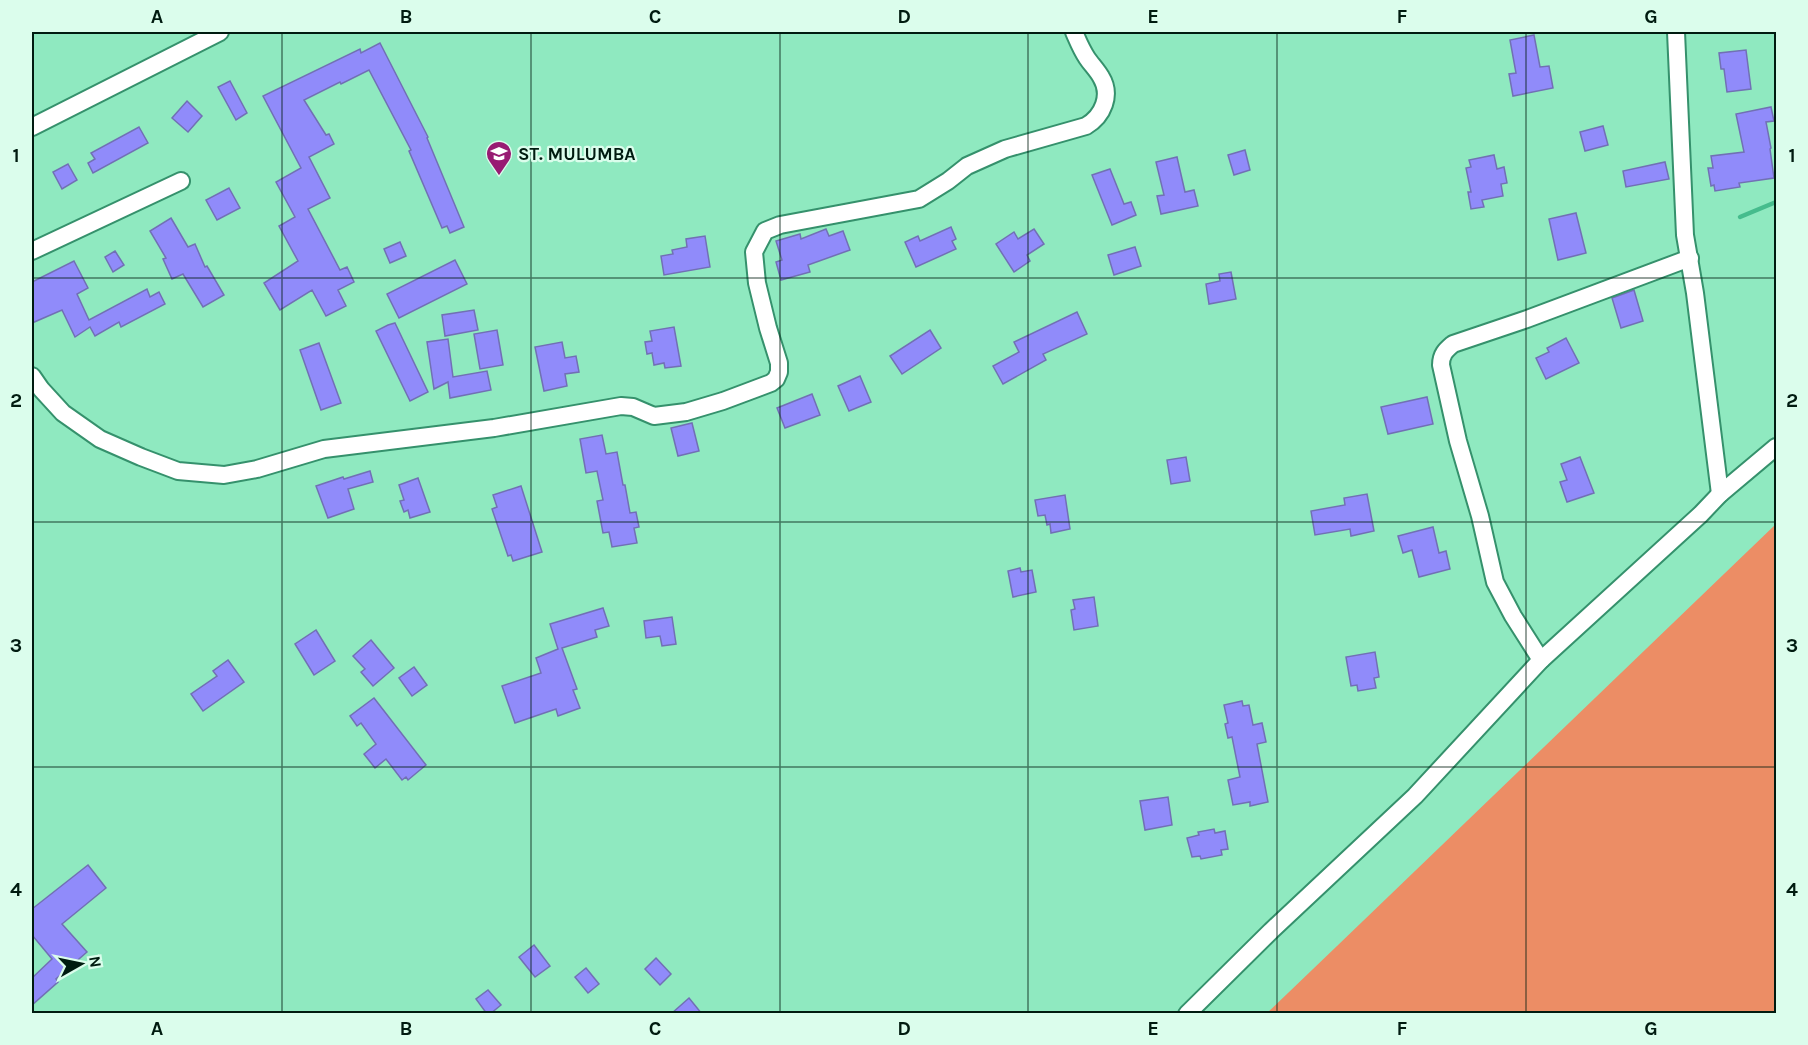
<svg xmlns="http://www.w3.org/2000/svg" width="1808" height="1045" font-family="Karla,sans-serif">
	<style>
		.green { fill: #ec8d65 }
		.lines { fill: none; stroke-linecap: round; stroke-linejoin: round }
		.stream { stroke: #46bc8d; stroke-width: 4.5 }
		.building { fill: #908bfa; stroke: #7170b4; stroke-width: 1.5 }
		.street-casing { stroke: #35916c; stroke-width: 20 }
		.street { stroke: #fff; stroke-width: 16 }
		.grid { fill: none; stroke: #001b10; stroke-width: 1.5; stroke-opacity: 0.55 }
		.labels { text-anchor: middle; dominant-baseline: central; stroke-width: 4.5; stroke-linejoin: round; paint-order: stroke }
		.poi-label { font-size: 18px; font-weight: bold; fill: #001b10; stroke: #dbfdec; text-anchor: start }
		.neatline { fill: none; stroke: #001b10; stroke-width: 2 }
		.grid-label { font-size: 20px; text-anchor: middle; font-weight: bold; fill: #001b10 }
	</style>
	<rect width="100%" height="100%" fill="#8fe9c0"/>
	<!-- green -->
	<polygon class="green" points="1776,524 1776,1013 1267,1013 1337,946"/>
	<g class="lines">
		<!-- stream -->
		<polyline class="stream" points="1740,217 1776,202"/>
	</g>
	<!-- building -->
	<g class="building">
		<polygon points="1534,35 1540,67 1549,66 1553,88 1513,96 1509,74 1516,73 1510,40"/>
		<polygon points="380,43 428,137 427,138 464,227 450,233 447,226 442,228 409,151 411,150 369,70 341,84 340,82 304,100 326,135 329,134 334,144 309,157 330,198 308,209 340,270 347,267 354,282 338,290 346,306 326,316 312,290 280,310 264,283 298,261 279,226 295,217 276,182 301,168 263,96 360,49 361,53"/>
		<polygon points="1746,50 1751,89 1727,92 1724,69 1721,69 1719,53"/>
		<polygon points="230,81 247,113 236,120 218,87"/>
		<polygon points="187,101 202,116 188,132 172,118"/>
		<polygon points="1771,107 1774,121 1766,122 1771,148 1770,149 1774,178 1739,183 1740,187 1715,191 1714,185 1711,186 1708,168 1713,168 1711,156 1744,152 1736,114"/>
		<polygon points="1603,126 1608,145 1585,151 1580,132"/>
		<polygon points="139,127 148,143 93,173 88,163 95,159 91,153"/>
		<polygon points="1245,150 1250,170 1234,175 1228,155"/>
		<polygon points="1494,155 1497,169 1504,167 1507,183 1501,184 1503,196 1482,200 1484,207 1471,209 1468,192 1471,192 1466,168 1471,167 1469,160"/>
		<polygon points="1177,157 1185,192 1194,190 1198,206 1161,214 1157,196 1164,195 1156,162"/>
		<polygon points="1665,162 1669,179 1626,187 1623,171"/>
		<polygon points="68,164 77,180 62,189 53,172"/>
		<polygon points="1110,169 1124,204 1131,202 1136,215 1112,225 1092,175"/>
		<polygon points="229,188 240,208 217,220 206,200"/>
		<polygon points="1576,213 1586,253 1558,260 1549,219"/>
		<polygon points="171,218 188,247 195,244 205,267 207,266 224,295 203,307 183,274 172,279 163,259 166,258 150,231"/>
		<polygon points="951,227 956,239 952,241 956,249 916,267 905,242 918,236 920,241"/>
		<polygon points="826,229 829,236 843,231 850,250 808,265 810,272 781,280 776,262 782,260 776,241 800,234 801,239"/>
		<polygon points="1034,229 1044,244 1027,255 1030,261 1014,272 996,244 1014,232 1018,239"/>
		<polygon points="705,236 710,267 664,275 661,256 673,254 672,250 687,247 686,239"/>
		<polygon points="400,242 406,256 390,263 384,249"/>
		<polygon points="1135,247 1141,266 1114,275 1108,255"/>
		<polygon points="115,251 124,265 113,272 105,257"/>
		<polygon points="455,260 467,284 399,318 387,294"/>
		<polygon points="74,261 88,288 77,294 89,320 147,289 150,297 159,292 165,304 121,327 119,322 95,336 90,327 75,337 62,310 32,323 32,282"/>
		<polygon points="1231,272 1236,299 1209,304 1206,284 1220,281 1219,274"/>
		<polygon points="1634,290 1643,321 1621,328 1612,298"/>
		<polygon points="474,310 478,330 445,336 442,315"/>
		<polygon points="1077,312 1087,334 1043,354 1046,360 1003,384 993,366 1019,352 1014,342"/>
		<polygon points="395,323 428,392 410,401 376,331 388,325"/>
		<polygon points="674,327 681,366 665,368 664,363 654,365 652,353 647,354 645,342 652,341 650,331"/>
		<polygon points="497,330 503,365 480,369 474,334"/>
		<polygon points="930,330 941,348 902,374 890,356"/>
		<polygon points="1566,338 1579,363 1546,379 1536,358 1549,352 1547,348"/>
		<polygon points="448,339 453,377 487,371 491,390 450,398 448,382 434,389 427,342"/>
		<polygon points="562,342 565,358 576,356 579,372 565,374 567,386 544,391 535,347"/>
		<polygon points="319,343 341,403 321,410 300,350"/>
		<polygon points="860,376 871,402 849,411 838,386"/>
		<polygon points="812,394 820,415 785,428 777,408"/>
		<polygon points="1427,397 1433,424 1388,434 1381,407"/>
		<polygon points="692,423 699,451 678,456 671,428"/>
		<polygon points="602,435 606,454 617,452 623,485 625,485 630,513 636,512 639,527 634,528 637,543 612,547 609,532 603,533 597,501 603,500 597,471 586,473 580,439"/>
		<polygon points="1186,457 1190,481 1171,484 1167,460"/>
		<polygon points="1580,457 1594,493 1567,502 1560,482 1567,480 1561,464"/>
		<polygon points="370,471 373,482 348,489 354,509 328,518 316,486 343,477 344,479"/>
		<polygon points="418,478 430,512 410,518 408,510 404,512 400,501 404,500 399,485"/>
		<polygon points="521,486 542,552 513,561 511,555 508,556 492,509 497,507 493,495"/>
		<polygon points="1367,494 1374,531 1351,536 1350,529 1315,535 1311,511 1345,505 1344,498"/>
		<polygon points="1065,495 1070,529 1051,533 1050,524 1047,525 1045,515 1038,516 1035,500"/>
		<polygon points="1433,527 1439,553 1446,551 1450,569 1419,577 1412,550 1403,553 1398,536"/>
		<polygon points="1020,568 1021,572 1032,570 1036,592 1013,597 1008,571"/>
		<polygon points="1094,597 1098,626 1074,630 1071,610 1075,609 1073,600"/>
		<polygon points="603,608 609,626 595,630 597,637 562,648 577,689 573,690 580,708 558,716 556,709 515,723 502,686 541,673 536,658 558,649 550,624"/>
		<polygon points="672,617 676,644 662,646 660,636 646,638 644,621"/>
		<polygon points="316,630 335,661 314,675 295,644"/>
		<polygon points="371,640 394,668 373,686 361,672 365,669 353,656"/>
		<polygon points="1375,652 1379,677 1374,678 1376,688 1358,691 1357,685 1351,686 1346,657"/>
		<polygon points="228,660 244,682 203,711 191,694 217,676 213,671"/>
		<polygon points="414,667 427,685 412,696 399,678"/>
		<polygon points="374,698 426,765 408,780 406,777 402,780 386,759 375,768 364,754 376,744 361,723 357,726 350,716"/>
		<polygon points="1242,701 1243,706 1249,705 1253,725 1262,723 1266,742 1257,744 1268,802 1250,806 1250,802 1233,805 1228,780 1240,777 1232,737 1228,738 1225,724 1228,723 1224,705"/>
		<polygon points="1168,797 1172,825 1145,830 1140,801"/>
		<polygon points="1214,829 1215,833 1225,831 1228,849 1221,850 1222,855 1201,859 1200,856 1192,857 1187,838 1199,835 1198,832"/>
		<polygon points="88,865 106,888 62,924 87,952 56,979 58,982 32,1005 32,978 52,959 32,935 32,909"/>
		<polygon points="534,945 550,966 535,977 519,957"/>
		<polygon points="656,958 671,974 660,985 645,969"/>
		<polygon points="586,968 599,984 588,993 575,977"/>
		<polygon points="488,990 501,1005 490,1014 487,1014 476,999"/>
		<polygon points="689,998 702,1014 671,1014"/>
	</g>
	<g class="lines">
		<defs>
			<g id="street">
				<polyline points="1676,32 1685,235 1695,293 1720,494"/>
				<polyline points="32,127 220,32"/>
				<polyline points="32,251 181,181"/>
				<path d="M32,376L41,389L63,413L100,439L141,457L178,471L224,475L257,469L324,449L494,428L621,406L633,407L654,416L686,412L723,401L771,383L776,379L779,372V363L768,328L757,283L754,252L765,231L780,225L919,199L948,181L967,166L1005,149L1086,126C1103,116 1112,95 1101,77C1097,70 1091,64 1087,58C1081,49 1078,41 1074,32"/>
				<path d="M1541,660L1513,616L1495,582L1480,516L1458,441L1441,365C1441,354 1446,350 1453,344L1527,319L1690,258"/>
				<polyline points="1187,1014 1271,931 1415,796 1541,660 1701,514 1720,494 1776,447"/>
			</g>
		</defs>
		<!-- street casing -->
		<use href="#street" class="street-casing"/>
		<!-- street -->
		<use href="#street" class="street"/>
	</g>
	<!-- grid -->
	<path class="grid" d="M282,32V1014M531,32V1014M780,32V1014M1028,32V1014M1277,32V1014M1526,32V1014M32,278H1776M32,522H1776M32,767H1776"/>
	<!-- icons -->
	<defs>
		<symbol id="school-pin" viewBox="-11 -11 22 30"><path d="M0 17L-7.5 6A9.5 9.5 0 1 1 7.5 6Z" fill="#981b73" stroke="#dbfdec"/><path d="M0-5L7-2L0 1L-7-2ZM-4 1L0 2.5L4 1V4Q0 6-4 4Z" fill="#fff"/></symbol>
	</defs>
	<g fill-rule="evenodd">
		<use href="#school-pin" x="484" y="139" width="30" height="40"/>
	</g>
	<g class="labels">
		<!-- poi labels -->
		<g class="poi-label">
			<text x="518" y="154">ST. MULUMBA</text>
		</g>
	</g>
	<!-- border -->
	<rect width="1808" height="1045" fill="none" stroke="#dbfdec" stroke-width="66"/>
	<!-- north arrow -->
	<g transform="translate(81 964) rotate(81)" stroke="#dbfdec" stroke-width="4.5" paint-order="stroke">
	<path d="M0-4.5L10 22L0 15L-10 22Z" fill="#001b10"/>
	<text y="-9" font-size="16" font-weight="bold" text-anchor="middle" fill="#001b10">N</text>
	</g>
	<rect x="33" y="33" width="1742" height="979" class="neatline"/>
	<g class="grid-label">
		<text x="157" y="23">A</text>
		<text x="406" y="23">B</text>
		<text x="655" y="23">C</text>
		<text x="904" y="23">D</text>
		<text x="1153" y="23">E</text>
		<text x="1402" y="23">F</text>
		<text x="1651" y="23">G</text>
		<text x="16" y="162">1</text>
		<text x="1792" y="162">1</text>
		<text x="16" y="407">2</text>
		<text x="1792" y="407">2</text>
		<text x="16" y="652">3</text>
		<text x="1792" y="652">3</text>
		<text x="16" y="896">4</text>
		<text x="1792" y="896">4</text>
		<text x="157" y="1035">A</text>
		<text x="406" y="1035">B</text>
		<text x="655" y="1035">C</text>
		<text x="904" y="1035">D</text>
		<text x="1153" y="1035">E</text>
		<text x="1402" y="1035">F</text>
		<text x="1651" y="1035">G</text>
	</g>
</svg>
